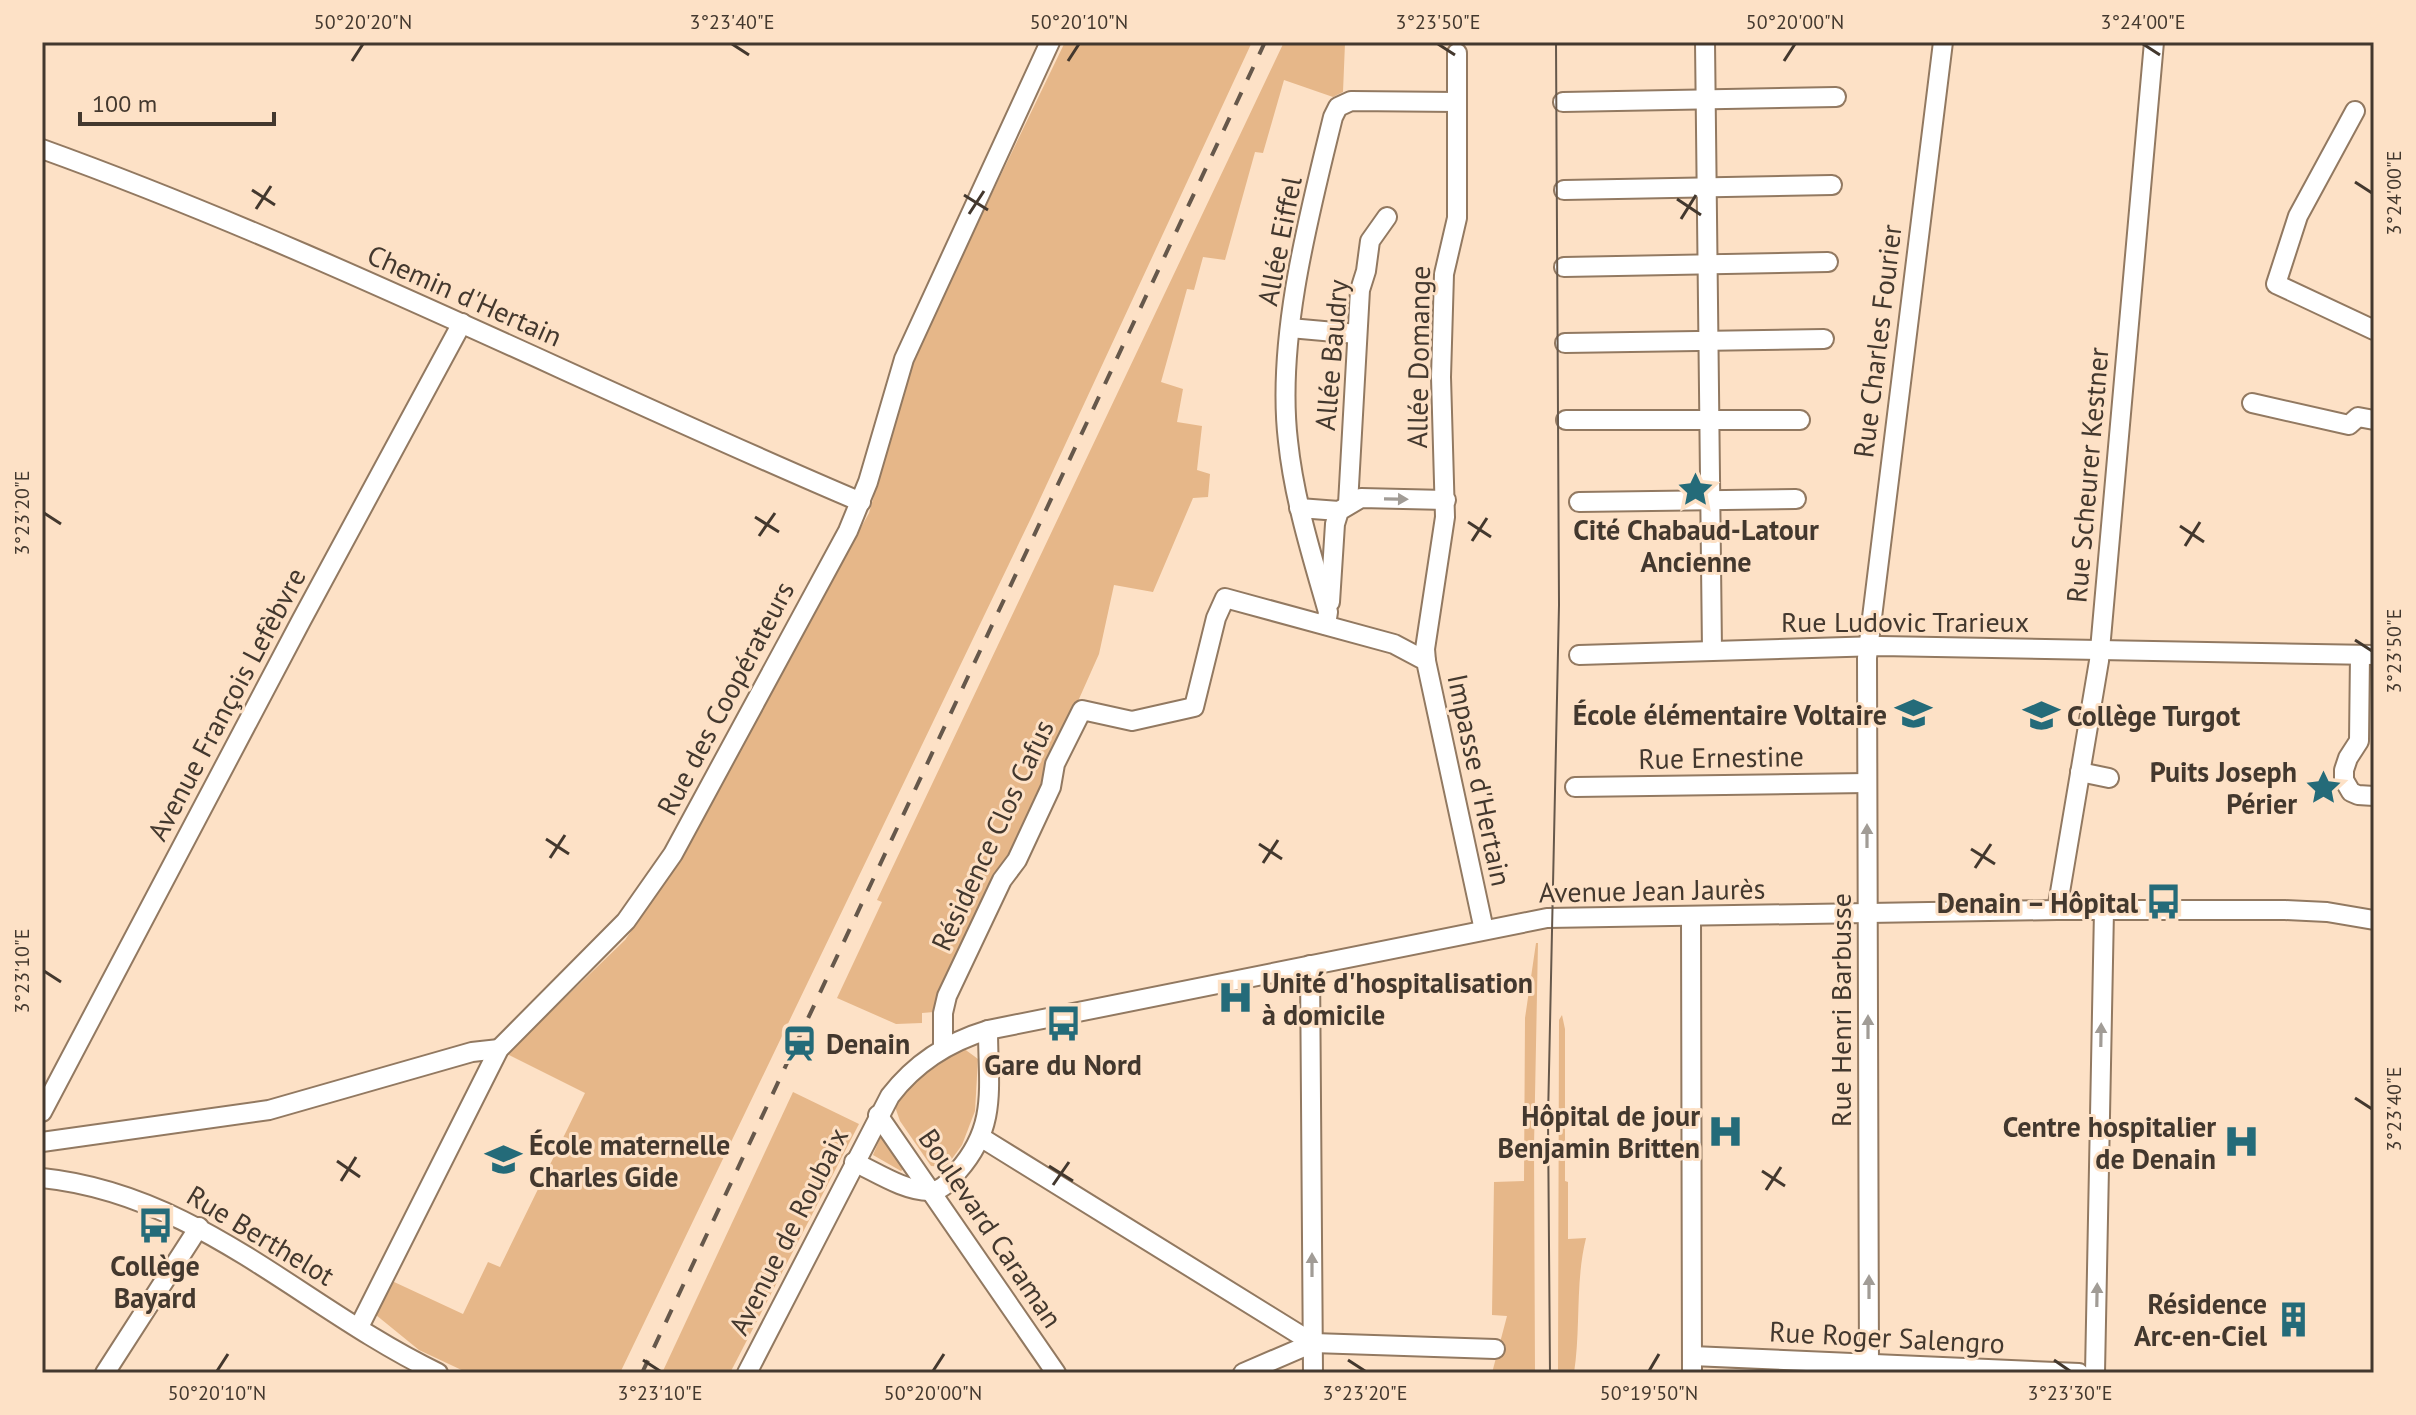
<svg xmlns="http://www.w3.org/2000/svg" width="2416" height="1415" font-family="'PT Sans',sans-serif">
	<style>
		.green { fill: #e6b789 }
		.lines { fill: none; stroke-linecap: round; stroke-linejoin: round }
		.minor-casing { stroke: #927961; stroke-width: 22 }
		.minor { stroke: #fff; stroke-width: 18 }
		.tram { stroke: #66584b; stroke-width: 2 }
		.rail { stroke: #66584b; stroke-width: 4; stroke-dasharray: 14 14; stroke-linecap: butt }
		.oneway { fill: #a19c96 }
		.ticks { fill: none; stroke: #43382e; stroke-width: 3 }
		.labels { text-anchor: middle; dominant-baseline: central; stroke-width: 6; stroke-linejoin: round; paint-order: stroke }
		.street-label { font-size: 28px; fill: #43382e; stroke: #fde1c6 }
		.poi-label { font-size: 28px; font-weight: bold; fill: #43382e; stroke: #fde1c6; text-anchor: end }
		.neatline { fill: none; stroke: #43382e; stroke-width: 3 }
		.ticks-label { font-size: 20px; text-anchor: middle; fill: #43382e }
	</style>
	<rect width="100%" height="100%" fill="#fde1c6"/>
	<!-- green -->
	<g class="green">
		<polygon points="1065,42 1252,42 1033,514 620,1373 468,1373 419,1350 376,1315 392,1281 463,1314 488,1262 500,1267 585,1093 507,1054 625,940 676,867 748,732 869,513 916,351"/>
		<polygon points="1284,42 1382,42 1345,43 1343,92 1333,97 1284,80 1263,153 1255,152 1225,260 1203,257 1194,290 1187,289 1161,382 1183,389 1177,422 1202,426 1197,470 1210,474 1208,497 1193,498 1153,592 1114,585 1099,654 1038,791 934,1012 922,1013 922,1023 896,1024 837,998 882,902 877,900"/>
		<polygon points="1536,943 1538,943 1534,1147 1535,1373 1492,1373 1507,1316 1492,1315 1494,1182 1524,1181 1525,1018"/>
		<path d="M1562,1015L1565,1029V1181L1568,1182V1239L1586,1238C1575,1282 1581,1328 1574,1373H1558L1559,1020Z"/>
		<path d="M963,1048L978,1059L975,1111L962,1145L946,1167L931,1166L900,1121L894,1104C913,1080 934,1060 963,1048Z"/>
		<polygon points="793,1092 859,1124 730,1373 662,1373"/>
		<polygon points="881,1136 906,1167 901,1171 873,1155"/>
	</g>
	<g class="lines">
		<defs>
			<g id="minor">
				<polyline points="1705,42 1712,650"/>
				<polyline points="1563,102 1836,97"/>
				<polyline points="2355,111 2298,216 2276,284 2374,330"/>
				<path d="M42,149C322,250 587,386 861,502"/>
				<polyline points="1564,190 1832,185"/>
				<polyline points="1564,267 1828,262"/>
				<polyline points="1290,328 1357,334"/>
				<polyline points="1565,343 1824,339"/>
				<polyline points="2252,403 2349,425 2358,417 2374,420"/>
				<polyline points="1566,420 1800,420"/>
				<polyline points="1579,502 1796,499"/>
				<polyline points="1348,504 1360,290 1366,271 1370,241 1387,217"/>
				<polyline points="1299,508 1339,511"/>
				<polyline points="1330,602 1335,524 1339,511 1361,498 1446,500"/>
				<path d="M1326,625L1328,612C1312,556 1294,499 1288,441C1276,339 1309,215 1333,117L1338,107L1351,101L1457,102"/>
				<polyline points="1579,655 1880,646 2374,655"/>
				<polyline points="2360,655 2359,741 2348,758 2344,770 2344,780 2351,792 2358,795 2374,796"/>
				<polyline points="1426,661 1425,649 1445,517 1441,377 1444,274 1457,218 1457,53"/>
				<polyline points="2080,772 2109,778"/>
				<polyline points="1575,787 1867,783"/>
				<polyline points="2057,910 2099,661 2154,42"/>
				<polyline points="1691,917 1692,1373"/>
				<polyline points="1310,965 1313,1373"/>
				<polyline points="943,1048 943,1013 947,996 1002,880 1017,860 1051,787 1055,764 1082,710 1132,721 1194,707 1216,618 1225,598 1394,644 1426,661 1484,930"/>
				<polyline points="42,1112 301,621 462,323"/>
				<polyline points="878,1115 1056,1373"/>
				<polyline points="982,1138 1313,1343"/>
				<polyline points="42,1142 269,1110 472,1052 499,1049"/>
				<path d="M854,1162C876,1172 904,1191 929,1191C942,1192 950,1180 958,1171C998,1126 988,1086 988,1030"/>
				<path d="M42,1178C198,1194 303,1308 438,1373"/>
				<polyline points="359,1327 499,1049 626,921 673,854 848,531 868,482 904,359 1050,42"/>
				<polyline points="1692,1356 2079,1373"/>
				<polyline points="105,1373 199,1227"/>
				<path d="M747,1373L890,1096C916,1062 948,1042 988,1030L1547,918L2057,910H2285L2327,912L2374,920"/>
				<polyline points="1243,1373 1313,1343 1495,1349"/>
				<polyline points="1869,1373 1867,658 1943,42"/>
				<polyline points="2095,1373 2104,910"/>
			</g>
		</defs>
		<!-- minor casing -->
		<use href="#minor" class="minor-casing"/>
		<!-- minor -->
		<use href="#minor" class="minor"/>
		<!-- tram -->
		<polyline class="tram" points="1550,1373 1548,1118 1559,605 1556,42"/>
		<!-- rail -->
		<polyline class="rail" points="642,1373 1265,42"/>
	</g>
	<!-- one-way arrows -->
	<defs><path id="oneway-solid" d="M-6-.8H1V-3.2L6.5 0L1 3.2V.8H-6Z" transform="scale(2)"/></defs>
	<g class="oneway">
		<use href="#oneway-solid" transform="translate(1396 499) rotate(1)"/>
		<use href="#oneway-solid" transform="translate(1867 836) rotate(-90)"/>
		<use href="#oneway-solid" transform="translate(1868 1027) rotate(-90)"/>
		<use href="#oneway-solid" transform="translate(2101 1035) rotate(-89)"/>
		<use href="#oneway-solid" transform="translate(1312 1265) rotate(-90)"/>
		<use href="#oneway-solid" transform="translate(1869 1287) rotate(-90)"/>
		<use href="#oneway-solid" transform="translate(2097 1295) rotate(-89)"/>
	</g>
	<!-- ticks -->
	<path class="ticks" d="M732,44L749,55M1438,44L1455,55M2143,44L2160,55M352,61L363,44M1068,61L1079,44M1784,61L1795,44M2355,182L2372,193M252,190L275,205M964,195L988,210M1677,199L1701,215M256,209L271,186M969,214L984,191M1681,219L1696,195M44,513L61,524M755,517L779,532M1468,522L1491,537M2180,526L2204,542M759,536L775,513M1472,541L1487,518M2185,546L2200,522M2355,640L2372,651M546,839L569,854M1259,844L1282,859M1971,849L1995,864M550,858L565,835M1263,863L1278,840M1975,868L1991,844M44,971L61,982M2355,1098L2372,1109M337,1161L360,1177M1049,1166L1073,1181M1762,1171L1785,1186M341,1181L356,1157M1053,1185L1069,1162M1766,1190L1781,1167M643,1360L660,1371M1348,1360L1365,1371M2054,1360L2070,1371M217,1371L228,1354M933,1371L944,1354M1649,1371L1659,1354"/>
	<!-- icons -->
	<defs>
		<symbol id="sight-bare" viewBox="-9 -9 18 18"><path d="M0-6L1.8-2.2L6-1.7L2.9 1.2L3.7 5.4L0 3.3L-3.7 5.4L-2.9 1.2L-6-1.7L-1.8-2.2Z" fill="#246b79" stroke="#fde1c6" stroke-width="2.5" paint-order="stroke"/></symbol>
		<symbol id="school-bare" viewBox="-9 -9 18 18"><path d="M0-5L7-2L0 1L-7-2ZM-4 1L0 2.5L4 1V4Q0 6-4 4Z" fill="#246b79" stroke="#fde1c6" stroke-width="2.5" paint-order="stroke"/></symbol>
		<symbol id="bus-bare" viewBox="-9 -9 18 18"><path d="M-5-6H5V4H4V6H2V4H-2V6H-4V4H-5ZM-3.5-4V0h7V-4ZM-3.5 1.2v1.5H-2V1.2ZM2 1.2v1.5H3.5V1.2Z" fill="#246b79" stroke="#fde1c6" stroke-width="2.5" paint-order="stroke"/></symbol>
		<symbol id="hospital-bare" viewBox="-9 -9 18 18"><path d="M-5-5h3v3.5h4V-5h3V5h-3V1.5h-4V5h-3Z" fill="#246b79" stroke="#fde1c6" stroke-width="2.5" paint-order="stroke"/></symbol>
		<symbol id="station-bare" viewBox="-9 -9 18 18"><path d="M-3-6H3Q5-6 5-4V2Q5 4 3 4L4.5 6H3L1.5 4h-3L-3 6H-4.5L-3 4Q-5 4-5 2V-4Q-5-6-3-6ZM-3.5-4v3h7v-3ZM-3.5 1v1.5H-2V1ZM2 1v1.5H3.5V1Z" fill="#246b79" stroke="#fde1c6" stroke-width="2.5" paint-order="stroke"/></symbol>
		<symbol id="building-bare" viewBox="-9 -9 18 18"><path d="M-4-6H4V6H1V3H-1V6H-4ZM-2.5-4.3h1.7v1.8h-1.7ZM.8-4.3h1.7v1.8H.8ZM-2.5-1h1.7V.8h-1.7ZM.8-1h1.7V.8H.8Z" fill="#246b79" stroke="#fde1c6" stroke-width="2.5" paint-order="stroke"/></symbol>
	</defs>
	<g fill-rule="evenodd">
		<use href="#sight-bare" x="1670" y="464" width="51" height="51"/>
		<use href="#school-bare" x="1888" y="688" width="51" height="51"/>
		<use href="#school-bare" x="2016" y="690" width="51" height="51"/>
		<use href="#sight-bare" x="2298" y="762" width="51" height="51"/>
		<use href="#bus-bare" x="2138" y="876" width="51" height="51"/>
		<use href="#hospital-bare" x="1210" y="972" width="51" height="51"/>
		<use href="#bus-bare" x="1038" y="998" width="51" height="51"/>
		<use href="#station-bare" x="774" y="1018" width="51" height="51"/>
		<use href="#hospital-bare" x="1700" y="1106" width="51" height="51"/>
		<use href="#hospital-bare" x="2216" y="1116" width="51" height="51"/>
		<use href="#school-bare" x="478" y="1134" width="51" height="51"/>
		<use href="#bus-bare" x="130" y="1200" width="51" height="51"/>
		<use href="#building-bare" x="2268" y="1294" width="51" height="51"/>
	</g>
	<g class="labels">
		<!-- street labels -->
		<g class="street-label">
			<text transform="translate(1279 241) rotate(-79)">Allée Eiffel</text>
			<text transform="translate(465 295) rotate(24)">Chemin d'Hertain</text>
			<text transform="translate(1877 341) rotate(-83)">Rue Charles Fourier</text>
			<text transform="translate(1331 355) rotate(-85)">Allée Baudry</text>
			<text transform="translate(1418 357) rotate(-89)">Allée Domange</text>
			<text transform="translate(2087 475) rotate(-85)">Rue Scheurer Kestner</text>
			<text x="1905" y="621">Rue Ludovic Trarieux</text>
			<text transform="translate(725 698) rotate(-62)">Rue des Coopérateurs</text>
			<text transform="translate(226 704) rotate(-62)">Avenue François Lefèbvre</text>
			<text transform="translate(1721 757) rotate(-1)">Rue Ernestine</text>
			<text transform="translate(1480 780) rotate(78)">Impasse d'Hertain</text>
			<text transform="translate(992 835) rotate(-65)">Résidence Clos Cafus</text>
			<text transform="translate(1652 890) rotate(-1)">Avenue Jean Jaurès</text>
			<text transform="translate(1840 1010) rotate(-90)">Rue Henri Barbusse</text>
			<text transform="translate(991 1228) rotate(56)">Boulevard Caraman</text>
			<text transform="translate(788 1231) rotate(-63)">Avenue de Roubaix</text>
			<text transform="translate(261 1235) rotate(31)">Rue Berthelot</text>
			<text transform="translate(1887 1337) rotate(3)">Rue Roger Salengro</text>
		</g>
		<!-- poi labels -->
		<g class="poi-label">
			<text x="1696" y="529" text-anchor="middle">Cité Chabaud-Latour<tspan x="1696" dy="32">Ancienne</tspan></text>
			<text x="1887" y="714">École élémentaire Voltaire</text>
			<text x="2067" y="715" text-anchor="start">Collège Turgot</text>
			<text x="2297" y="771">Puits Joseph<tspan x="2297" dy="32">Périer</tspan></text>
			<text x="2138" y="902">Denain – Hôpital</text>
			<text x="1262" y="982" text-anchor="start">Unité d'hospitalisation<tspan x="1262" dy="32">à domicile</tspan></text>
			<text x="826" y="1043" text-anchor="start">Denain</text>
			<text x="1063" y="1064" text-anchor="middle">Gare du Nord</text>
			<text x="1700" y="1115">Hôpital de jour<tspan x="1700" dy="32">Benjamin Britten</tspan></text>
			<text x="2216" y="1126">Centre hospitalier<tspan x="2216" dy="32">de Denain</tspan></text>
			<text x="529" y="1144" text-anchor="start">École maternelle<tspan x="529" dy="32">Charles Gide</tspan></text>
			<text x="155" y="1265" text-anchor="middle">Collège<tspan x="155" dy="32">Bayard</tspan></text>
			<text x="2267" y="1303">Résidence<tspan x="2267" dy="32">Arc-en-Ciel</tspan></text>
		</g>
	</g>
	<!-- border -->
	<rect width="2416" height="1415" fill="none" stroke="#fde1c6" stroke-width="88"/>
	<!-- scale -->
	<path d="M80 112v12h194v-12" fill="none" stroke="#43382e" stroke-width="4"/>
	<text x="92" y="112" font-size="24" fill="#43382e" stroke="#fde1c6" stroke-width="6" paint-order="stroke">100 m</text>
	<rect x="44" y="44" width="2328" height="1327" class="neatline"/>
	<g class="ticks-label">
		<text x="363" y="29">50°20'20"N</text>
		<text x="732" y="29">3°23'40"E</text>
		<text x="1079" y="29">50°20'10"N</text>
		<text x="1438" y="29">3°23'50"E</text>
		<text x="1795" y="29">50°20'00"N</text>
		<text x="2143" y="29">3°24'00"E</text>
		<text transform="translate(2394 193) rotate(-90)" y="7">3°24'00"E</text>
		<text transform="translate(22 513) rotate(-90)" y="7">3°23'20"E</text>
		<text transform="translate(2394 651) rotate(-90)" y="7">3°23'50"E</text>
		<text transform="translate(22 971) rotate(-90)" y="7">3°23'10"E</text>
		<text transform="translate(2394 1109) rotate(-90)" y="7">3°23'40"E</text>
		<text x="217" y="1400">50°20'10"N</text>
		<text x="660" y="1400">3°23'10"E</text>
		<text x="933" y="1400">50°20'00"N</text>
		<text x="1365" y="1400">3°23'20"E</text>
		<text x="1649" y="1400">50°19'50"N</text>
		<text x="2070" y="1400">3°23'30"E</text>
	</g>
</svg>
